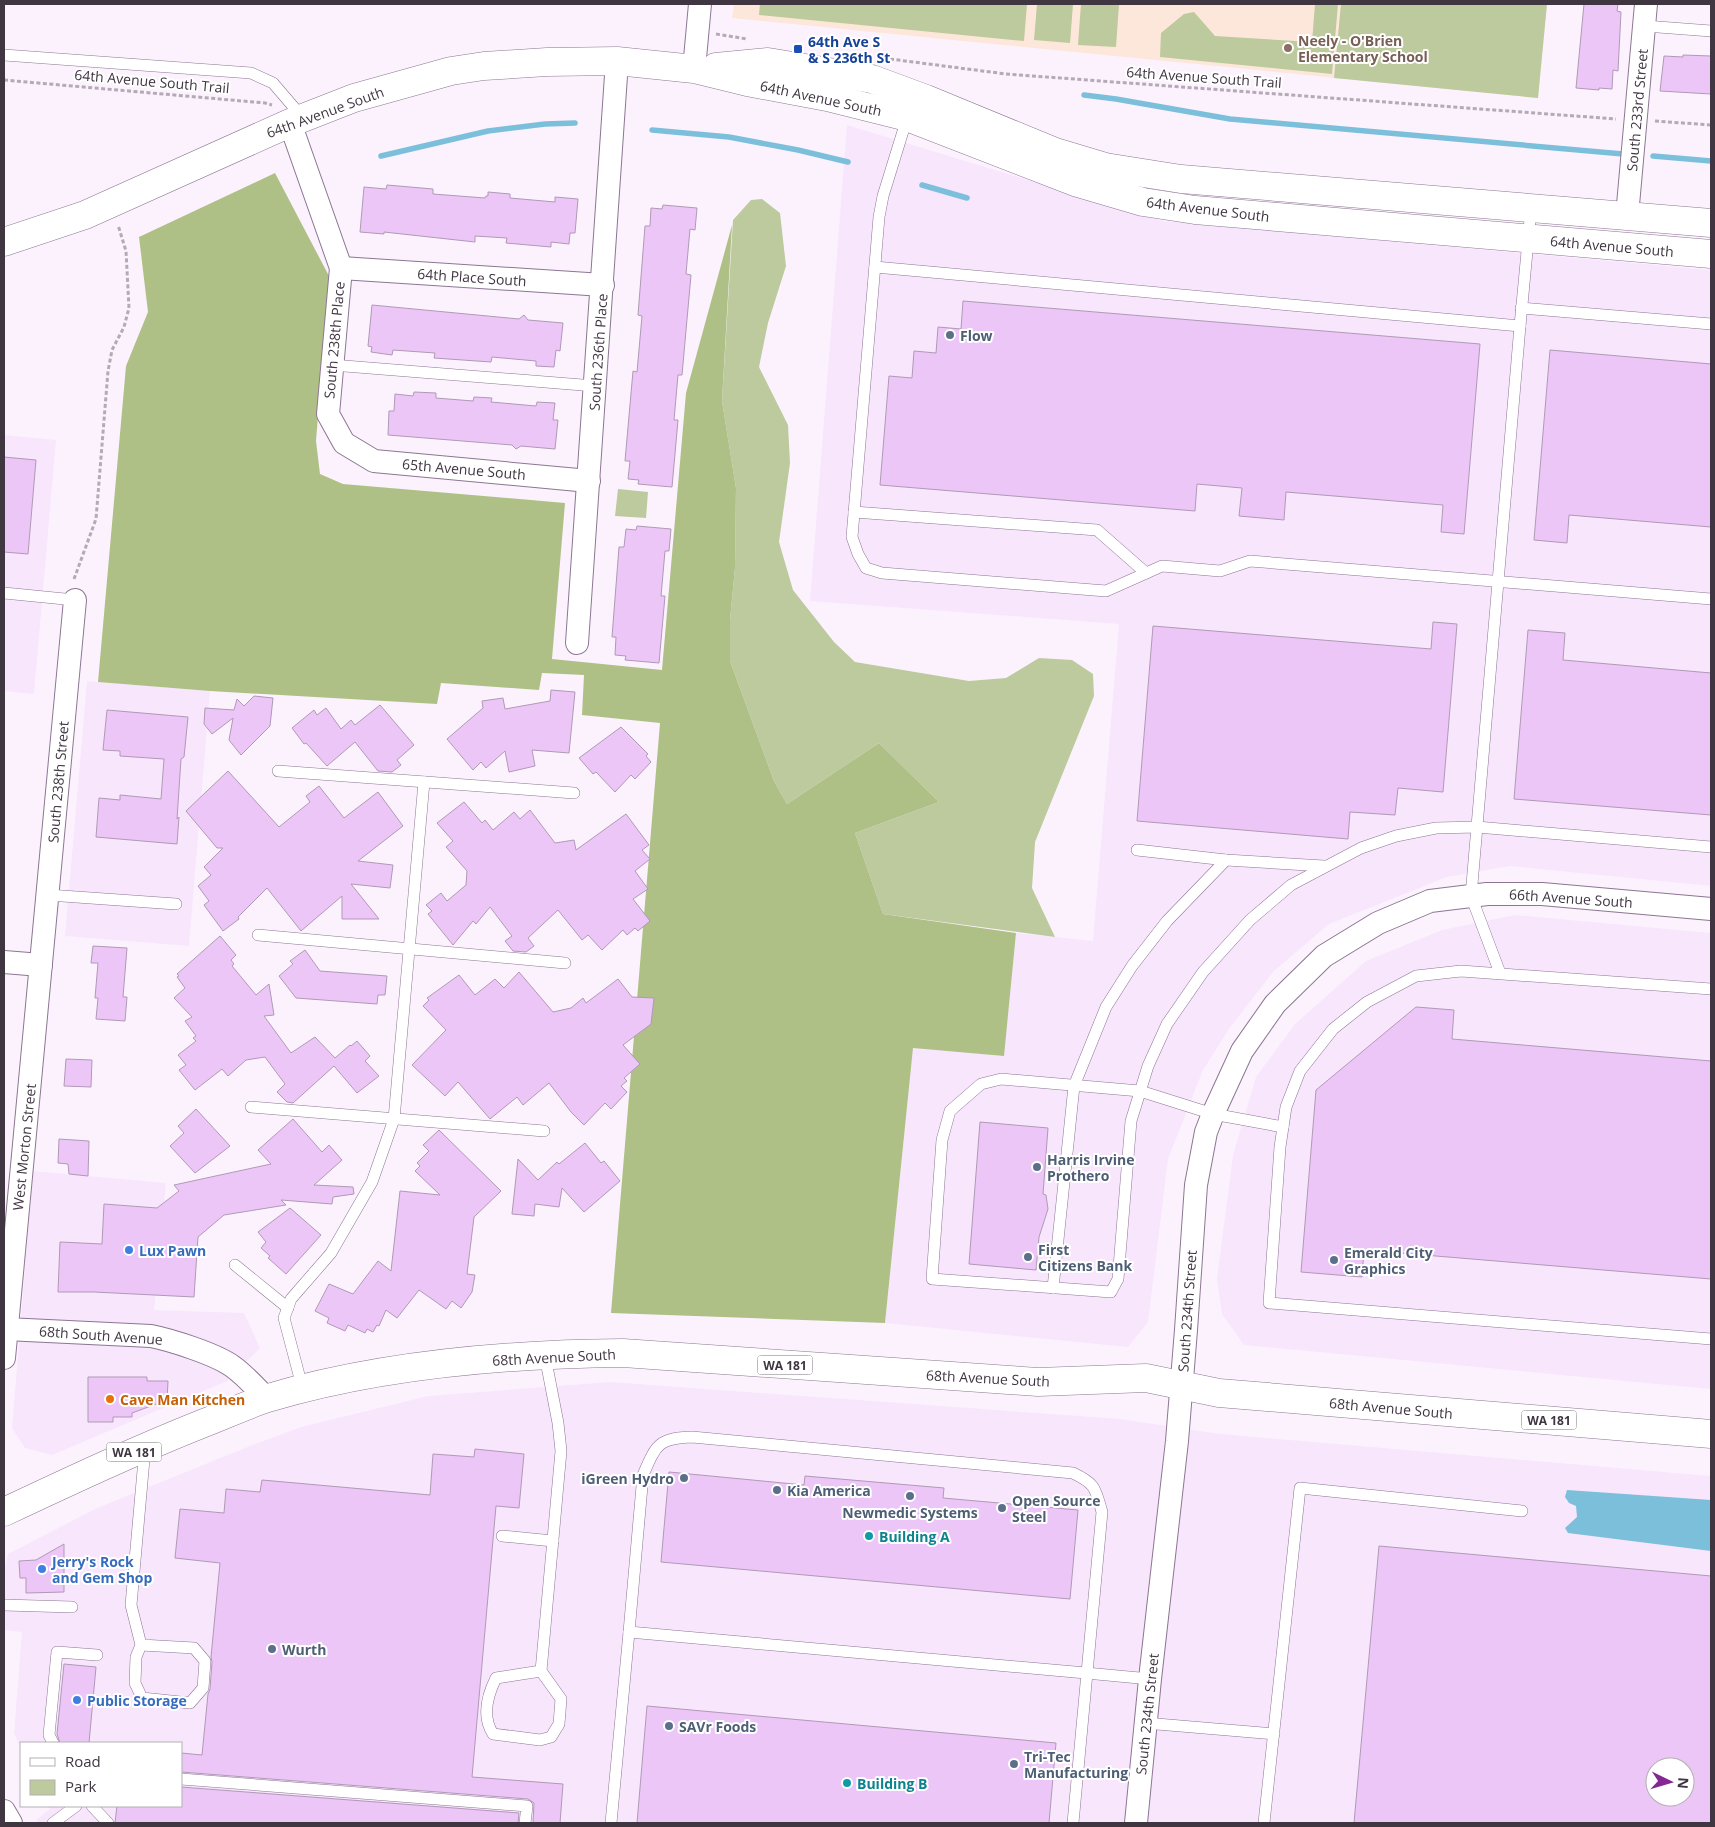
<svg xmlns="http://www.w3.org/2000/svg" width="1715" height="1827" font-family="'Open Sans',sans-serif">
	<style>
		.built { fill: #f8e6fd; fill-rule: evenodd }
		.education { fill: #fde7da }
		.green { fill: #bcca9d }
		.forest { fill: #afc086 }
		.water { fill: #7bbfdb }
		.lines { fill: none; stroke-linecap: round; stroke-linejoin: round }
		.stream { stroke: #7bbfdb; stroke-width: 5.5 }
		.building { fill: #edc6f8; stroke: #b099b6; fill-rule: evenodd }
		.lane-casing { stroke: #8c7692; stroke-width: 12 }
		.street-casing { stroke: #8c7692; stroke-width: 24 }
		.secondary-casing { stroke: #8c7692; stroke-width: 29 }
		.primary-casing { stroke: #8c7692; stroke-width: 29 }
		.path { stroke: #b4aab6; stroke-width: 3; stroke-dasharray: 4 2.5; stroke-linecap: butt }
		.lane { stroke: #fff; stroke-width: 11 }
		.street { stroke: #fff; stroke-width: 22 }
		.secondary { stroke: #fff; stroke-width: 28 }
		.primary { stroke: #fff; stroke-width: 28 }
		.education-dot { fill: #8d6e63; stroke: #fff; stroke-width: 2 }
		.transit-dot { fill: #1a4fb4; stroke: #fff; stroke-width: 2 }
		.service-dot { fill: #5c6f8a; stroke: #fff; stroke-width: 2 }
		.shop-dot { fill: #3f7fe0; stroke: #fff; stroke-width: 2 }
		.food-dot { fill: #e8710a; stroke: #fff; stroke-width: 2 }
		.culture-dot { fill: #0f9aa8; stroke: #fff; stroke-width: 2 }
		.labels { text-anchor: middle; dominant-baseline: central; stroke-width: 4; stroke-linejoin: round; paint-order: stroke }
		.shield { fill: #fff; stroke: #79727b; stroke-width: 1 }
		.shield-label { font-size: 12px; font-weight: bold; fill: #403642 }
		.education-label { font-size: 14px; font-weight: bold; fill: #785e54; stroke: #fff; text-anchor: start }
		.transit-label { font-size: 14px; font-weight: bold; fill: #164399; stroke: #fff; text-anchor: start }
		.street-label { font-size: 14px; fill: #403642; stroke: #fff }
		.service-label { font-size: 14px; font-weight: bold; fill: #4e5e75; stroke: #fff; text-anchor: start }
		.shop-label { font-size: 14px; font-weight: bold; fill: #366cbe; stroke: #fff; text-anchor: start }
		.food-label { font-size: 14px; font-weight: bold; fill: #c56008; stroke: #fff; text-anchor: start }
		.culture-label { font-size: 14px; font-weight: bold; fill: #0d838f; stroke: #fff; text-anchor: start }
	</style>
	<rect width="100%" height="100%" fill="#fcf2fe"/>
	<!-- built -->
	<g class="built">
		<polygon points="847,125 1162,221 1711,270 1711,886 1510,866 1447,877 1329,924 1273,972 1229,1029 1203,1070 1168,1159 1148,1322 1128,1347 885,1323 913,1047 1003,1056 1016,933 1093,941 1119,624 810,601"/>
		<polygon points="4,435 56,440 34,694 4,691"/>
		<polygon points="87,681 210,691 189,946 65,936"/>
		<polygon points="1515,915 1711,933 1711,1389 1244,1345 1222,1314 1217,1279 1233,1155 1256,1077 1295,1024 1366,961 1442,930"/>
		<polygon points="33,1171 166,1183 154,1310 244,1313 260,1348 227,1381 52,1455 25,1448 12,1428"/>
		<path d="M610,1382L1120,1419L1220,1434L1711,1476V1823H38L36,1820L50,1809L48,1806H181V1743H21V1749L14,1733L22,1632L4,1630V1574L8,1554L97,1508L250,1446L301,1427L428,1396ZM1655,1767H1685V1797H1655Z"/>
	</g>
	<!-- education -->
	<polygon class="education" points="734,4 1547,4 1538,98 732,18"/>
	<!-- green -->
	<g class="green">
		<polygon points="760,4 1027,4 1024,41 759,15"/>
		<polygon points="1037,4 1073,4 1070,43 1034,40"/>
		<polygon points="1081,4 1119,4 1116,47 1078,45"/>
		<polygon points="1315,4 1338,4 1332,74 1160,57 1161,33 1184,14 1194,12 1215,36 1312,42"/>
		<polygon points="1341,4 1547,4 1538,98 1334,78"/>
		<polygon points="762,199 780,213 786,266 768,323 759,367 788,425 790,463 779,542 793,590 834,642 855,662 969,681 1006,678 1039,658 1072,660 1093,674 1094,696 1035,842 1032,888 1055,937 883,914 855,833 939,802 879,743 787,804 774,781 730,661 730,620 735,568 736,488 722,401 733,220 751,200"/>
		<polygon points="618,489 648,492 646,518 615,516"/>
	</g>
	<!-- forest -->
	<polygon class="forest" points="275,173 329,276 316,441 320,474 343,484 565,503 552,659 662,670 686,393 732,225 722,401 736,488 735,568 730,620 730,661 774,781 787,804 879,743 939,802 855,833 883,914 1016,933 1004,1056 913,1048 885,1323 611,1313 660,723 582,715 584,675 542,673 539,690 441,683 437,704 210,691 98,682 126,366 148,312 139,237"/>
	<!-- water -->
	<polygon class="water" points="1567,1490 1711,1500 1711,1551 1568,1533 1565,1528 1577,1517 1576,1506 1569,1503 1565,1497"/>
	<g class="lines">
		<!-- stream -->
		<g class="stream">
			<polyline points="1084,95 1116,99 1230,119 1623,154"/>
			<polyline points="652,130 729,137 798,150 848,162"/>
			<polyline points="381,156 488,131 545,124 575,123"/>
			<polyline points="1653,156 1711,161"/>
			<polyline points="922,185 967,198"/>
		</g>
	</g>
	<!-- building -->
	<g class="building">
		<polygon points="1584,4 1618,4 1617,11 1621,12 1618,71 1613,70 1612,89 1599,88 1599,90 1576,88"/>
		<polygon points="1683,55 1711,56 1711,94 1660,91 1664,56 1683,57"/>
		<polygon points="387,185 433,189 433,194 485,198 486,196 488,196 488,192 510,194 510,198 555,202 555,197 578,199 575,233 570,233 569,244 551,242 551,247 506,243 507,238 475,236 475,242 384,232 384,234 360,232 364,187 386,189"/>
		<polygon points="663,205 697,208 695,230 690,229 686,274 691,275 682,375 678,375 674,420 678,420 672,487 638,484 639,480 628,479 630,461 625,461 633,371 637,372 642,316 638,315 645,226 650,226 651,208 662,209"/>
		<polygon points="963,301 1480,344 1464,534 1441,532 1443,505 1286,492 1284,520 1239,516 1242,488 1197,484 1195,511 880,485 889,376 912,378 914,351 936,353 938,327 961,329"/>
		<polygon points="372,305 519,319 524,315 528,320 563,323 560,351 556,350 554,367 536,366 536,361 492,357 491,362 434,358 435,353 393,350 392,355 371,352 372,347 368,346"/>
		<polygon points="1550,350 1711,364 1711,527 1569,515 1567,543 1534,540"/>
		<polygon points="414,392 436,393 436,398 473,401 474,397 492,398 491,402 536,406 537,402 555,403 553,420 558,420 555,449 521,446 516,449 512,445 388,435 389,411 394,411 395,394 413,396"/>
		<polygon points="4,457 36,460 28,554 4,552"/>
		<polygon points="637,526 671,529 669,551 665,551 661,596 665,596 659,663 625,660 626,656 615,655 616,637 612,637 619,547 624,547 626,529 636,530"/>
		<polygon points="1433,622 1457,624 1443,792 1398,788 1395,815 1350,812 1348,839 1137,821 1153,626 1431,649"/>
		<polygon points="1528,630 1565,633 1563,660 1711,673 1711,815 1514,799"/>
		<polygon points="551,690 575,692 569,753 532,750 535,766 509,772 505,751 486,768 481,762 473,770 447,739 483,708 482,701 503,698 505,709 550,701"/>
		<polygon points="254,696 273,698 270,726 241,755 229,740 233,718 212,734 204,724 205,708 234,710 237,699 244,706"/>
		<polygon points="380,705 414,745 397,760 401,765 392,772 378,771 355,742 327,766 306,743 304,744 292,728 314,710 317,715 326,708 341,729 351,720 355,725"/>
		<polygon points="107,710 188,717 184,757 181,759 177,819 179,817 177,844 96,837 99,798 120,800 120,795 161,799 164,759 120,756 120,751 103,750"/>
		<polygon points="621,727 648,754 646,756 651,762 635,779 631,775 615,792 596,772 593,774 579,758"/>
		<polygon points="228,771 279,827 310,802 306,796 319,786 344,818 378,792 403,826 358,861 393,865 390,888 351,884 379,919 342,919 342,896 301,931 267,888 238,917 239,919 223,931 204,905 209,901 198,886 211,875 204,867 223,848 217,848 186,811"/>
		<polygon points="464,802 482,823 485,820 493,830 514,812 520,819 530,810 555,843 574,840 576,850 626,814 649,845 642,850 650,859 635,871 648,889 633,899 650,921 638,931 635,928 627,935 623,930 602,950 588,935 582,940 558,910 528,938 534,946 526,952 513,951 505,941 512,936 490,907 476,924 473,921 453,945 428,914 432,911 426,905 441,893 447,901 466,885 467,871 446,847 453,841 437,823"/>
		<polygon points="220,936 236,955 231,960 234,964 232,966 256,995 269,984 274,1015 264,1016 291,1053 315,1037 335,1058 350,1045 351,1046 357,1041 370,1056 365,1061 379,1076 357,1093 334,1066 293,1103 287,1102 277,1092 285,1084 265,1057 246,1060 228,1076 222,1069 195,1090 179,1070 186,1065 178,1055 196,1041 193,1038 196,1036 185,1021 192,1017 174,998 185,988 177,977 179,976 177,974"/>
		<polygon points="93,946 127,948 123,997 127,997 125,1021 96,1019 98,998 95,998 98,963 91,963"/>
		<polygon points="305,950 320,971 387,976 385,995 378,995 377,1004 296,998 279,976 293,964 290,961"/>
		<polygon points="519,972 553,1012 571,1008 583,998 586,1003 618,979 632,997 654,998 651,1024 623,1045 640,1064 624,1078 627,1081 621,1086 627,1092 611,1109 605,1103 584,1125 571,1112 549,1083 523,1105 517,1097 490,1119 458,1082 445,1096 412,1065 446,1030 423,1006 429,1000 427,998 459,975 475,995 495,979 504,988"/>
		<polygon points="1416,1007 1454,1010 1452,1039 1711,1061 1711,1279 1364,1250 1362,1277 1301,1272 1316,1090"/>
		<polygon points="66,1059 92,1060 91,1087 64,1086"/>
		<polygon points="196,1109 230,1146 195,1173 170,1146 184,1133 178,1126"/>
		<polygon points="293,1119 322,1152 329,1145 342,1160 314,1185 353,1187 354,1194 333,1197 332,1204 281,1200 286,1205 224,1215 198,1237 194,1297 94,1292 58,1292 60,1242 102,1244 104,1204 157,1208 179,1191 174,1185 271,1164 258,1150"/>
		<polygon points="980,1122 1048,1128 1043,1194 1046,1195 1048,1209 1039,1237 1036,1270 969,1264"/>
		<polygon points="439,1130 501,1191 474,1217 467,1274 475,1275 472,1292 461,1308 452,1301 446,1309 419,1290 397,1318 386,1310 379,1326 377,1325 373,1332 367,1329 365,1333 348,1325 345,1331 327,1323 329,1318 315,1311 329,1284 353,1294 378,1261 391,1271 400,1191 440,1195 415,1171 420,1166 417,1163 429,1151 423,1145"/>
		<polygon points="59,1139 89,1141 88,1176 69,1174 68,1164 58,1163"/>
		<polygon points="585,1143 601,1163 604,1161 620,1181 584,1212 562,1188 559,1207 535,1204 534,1216 512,1214 518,1159 538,1180 557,1162 559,1164"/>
		<polygon points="290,1208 321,1235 286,1274 268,1258 270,1256 261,1248 266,1242 258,1232"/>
		<polygon points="88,1377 147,1377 147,1381 168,1381 167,1400 132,1413 132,1417 113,1417 113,1422 88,1422"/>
		<polygon points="475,1449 524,1454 519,1508 496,1506 472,1777 563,1784 560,1823 533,1823 534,1803 528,1799 181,1772 181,1753 202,1755 208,1694 210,1689 212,1662 211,1657 220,1563 175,1558 180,1509 224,1513 226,1489 260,1492 262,1480 430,1495 433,1454 474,1457"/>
		<polygon points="669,1472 804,1485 805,1476 944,1488 943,1498 1078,1510 1070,1599 661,1562"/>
		<polygon points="64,1544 64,1592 26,1593 26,1578 20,1578 19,1561 36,1560"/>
		<path d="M1379,1546L1711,1576V1823H1354ZM1655,1767H1685V1797H1655Z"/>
		<polygon points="64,1664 96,1667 89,1743 60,1743 57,1734"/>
		<polygon points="647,1706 1056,1743 1049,1823 637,1823"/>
		<polygon points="181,1787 519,1813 518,1823 115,1823 117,1806 181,1806"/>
	</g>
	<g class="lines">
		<defs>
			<g id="lane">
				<polyline points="1645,26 1711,31"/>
				<polyline points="4,55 251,73 273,83 303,118"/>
				<polyline points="908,115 883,196 879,217 852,537 858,554 866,568 882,573 1106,591 1162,566 1220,571 1250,561 1711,599"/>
				<polyline points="875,267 1520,326"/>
				<polyline points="1521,308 1711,324"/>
				<polyline points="332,365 595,386"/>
				<polyline points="854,512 1097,530 1146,573"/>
				<polyline points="4,593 75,600"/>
				<polyline points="278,771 574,793"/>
				<polyline points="1137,850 1226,860 1324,866"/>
				<polyline points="48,895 176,904"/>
				<polyline points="258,935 565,963"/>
				<polyline points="1500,973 1471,896 1520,326 1531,209"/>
				<polyline points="1711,989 1461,971 1416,976 1367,1002 1333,1029 1300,1071 1286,1107 1280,1147 1269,1303 1711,1339"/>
				<polyline points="251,1107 544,1131"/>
				<polyline points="1283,1127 1213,1114 1140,1091 1001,1079 981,1084 950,1111 942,1140 932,1279 1111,1292 1118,1279 1131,1121 1148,1066 1167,1024 1203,972 1250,920 1291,885 1361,848 1396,836 1436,828 1477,827 1711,847"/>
				<polyline points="235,1265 288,1308"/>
				<polyline points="1053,1288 1074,1086 1106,1007 1132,966 1167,921 1226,860"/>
				<polyline points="303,1390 284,1318 291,1299 331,1253 372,1182 394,1119 424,782"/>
				<polyline points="502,1536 553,1541"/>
				<polyline points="4,1605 72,1607"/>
				<polyline points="141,1645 136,1657 135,1683 142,1698 190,1703 203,1688 205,1661 194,1648 141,1645 131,1605 145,1448"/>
				<path d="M541,1671L496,1678C487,1696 482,1717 493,1734L540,1740L551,1737L559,1724L561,1699L541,1671L561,1451L558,1423L545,1356"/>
				<polyline points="1145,1723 1274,1734"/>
				<polyline points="53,1743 49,1735 57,1652 97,1655"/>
				<polyline points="181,1779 527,1806 525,1823"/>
				<polyline points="92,1806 108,1823"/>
				<polyline points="53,1823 76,1806"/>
				<polyline points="611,1823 629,1632"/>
				<path d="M1073,1823L1102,1512C1095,1488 1096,1484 1073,1473L692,1437C658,1438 656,1445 643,1475L629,1632L1086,1673L1150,1679"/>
				<polyline points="1264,1823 1300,1488 1522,1511"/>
			</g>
			<g id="street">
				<polyline points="694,69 700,4"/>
				<polyline points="290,123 341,268 328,414 344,443 374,461 589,481"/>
				<polyline points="1627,216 1646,4"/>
				<polyline points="341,268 603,285"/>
				<polyline points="577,643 617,61"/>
				<polyline points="4,962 41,965"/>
				<path d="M6,1329L151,1336C171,1340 215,1354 232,1366C245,1375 256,1388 267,1399"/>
				<polyline points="4,1358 75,600"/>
				<polyline points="4,1811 11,1823"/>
				<polyline points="1136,1823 1150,1679 1177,1441 1186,1330 1196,1185 1206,1132 1213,1114 1242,1051 1275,1004 1324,956 1378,923 1430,901 1487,894 1542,894 1711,909"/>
			</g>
			<g id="secondary">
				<polyline points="716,67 768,62 872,79 926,99 1055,152 1105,167 1181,179 1711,223"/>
				<polyline points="4,242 85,215 290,123 354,98 451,71 484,66 547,62 617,61 694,69 747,82 827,97 907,117 1075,182 1143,202 1195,210 1711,254"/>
			</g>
			<path id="primary" d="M4,1512C70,1481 136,1450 204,1423C225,1415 246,1405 268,1398C379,1365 507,1354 623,1353L1038,1382L1146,1378L1219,1393L1711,1434"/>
		</defs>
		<!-- lane casing -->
		<use href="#lane" class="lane-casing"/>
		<!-- street casing -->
		<use href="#street" class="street-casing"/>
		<!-- secondary casing -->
		<use href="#secondary" class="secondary-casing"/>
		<!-- primary casing -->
		<use href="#primary" class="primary-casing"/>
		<!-- path -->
		<g class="path">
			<polyline points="716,34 747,39"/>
			<polyline points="890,59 1006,74 1616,119"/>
			<polyline points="4,80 265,103 272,105"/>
			<polyline points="1655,121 1711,125"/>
			<polyline points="74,579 96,519 108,371 112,350 124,327 129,308 126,251 118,225"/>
		</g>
		<!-- lane -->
		<use href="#lane" class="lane"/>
		<!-- street -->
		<use href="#street" class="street"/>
		<!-- secondary -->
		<use href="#secondary" class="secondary"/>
		<!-- primary -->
		<use href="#primary" class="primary"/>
	</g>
	<!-- markers -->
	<circle class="education-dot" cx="1288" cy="48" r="5"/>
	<rect class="transit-dot" x="793" y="44" width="10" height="10" rx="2.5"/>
	<g class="service-dot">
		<circle cx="950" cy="335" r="5"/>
		<circle cx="1037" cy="1167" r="5"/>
		<circle cx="1028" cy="1257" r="5"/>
		<circle cx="1334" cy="1260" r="5"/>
		<circle cx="684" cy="1478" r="5"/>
		<circle cx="777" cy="1490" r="5"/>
		<circle cx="910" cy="1496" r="5"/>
		<circle cx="1002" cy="1508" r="5"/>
		<circle cx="272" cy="1649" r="5"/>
		<circle cx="669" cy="1726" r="5"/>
		<circle cx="1014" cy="1764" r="5"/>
	</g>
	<g class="shop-dot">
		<circle cx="129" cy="1250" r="5"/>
		<circle cx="42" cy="1569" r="5"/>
		<circle cx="77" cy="1700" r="5"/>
	</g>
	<circle class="food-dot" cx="110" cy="1399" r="5"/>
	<g class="culture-dot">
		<circle cx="869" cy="1536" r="5"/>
		<circle cx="847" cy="1783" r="5"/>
	</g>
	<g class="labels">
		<!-- shield labels -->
		<g class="shield">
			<rect x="757.5" y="1355.5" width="55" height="19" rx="4"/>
			<rect x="1521.5" y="1410.5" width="55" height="19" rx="4"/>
			<rect x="106.5" y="1442.5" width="55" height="19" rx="4"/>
		</g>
		<g class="shield-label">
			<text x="785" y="1365">WA 181</text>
			<text x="1549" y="1420">WA 181</text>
			<text x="134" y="1452">WA 181</text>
		</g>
		<!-- education labels -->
		<g class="education-label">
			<text x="1298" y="40">Neely - O'Brien<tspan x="1298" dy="16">Elementary School</tspan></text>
		</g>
		<!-- transit labels -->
		<g class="transit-label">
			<text x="808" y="41">64th Ave S<tspan x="808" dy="16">&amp; S 236th St</tspan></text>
		</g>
		<!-- street labels -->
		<g class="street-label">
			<text transform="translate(1204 77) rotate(4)">64th Avenue South Trail</text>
			<text transform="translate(152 81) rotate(5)">64th Avenue South Trail</text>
			<text transform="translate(821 98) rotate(12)">64th Avenue South</text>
			<text transform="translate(1637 110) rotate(-85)">South 233rd Street</text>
			<text transform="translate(325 112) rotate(-20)">64th Avenue South</text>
			<text transform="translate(1208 209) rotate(7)">64th Avenue South</text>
			<text transform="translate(1612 246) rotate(5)">64th Avenue South</text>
			<text transform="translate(472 277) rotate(4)">64th Place South</text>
			<text transform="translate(334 340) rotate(-85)">South 238th Place</text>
			<text transform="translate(598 352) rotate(-86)">South 236th Place</text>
			<text transform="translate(464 469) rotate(5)">65th Avenue South</text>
			<text transform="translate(58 782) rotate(-85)">South 238th Street</text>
			<text transform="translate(1571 898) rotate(4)">66th Avenue South</text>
			<text transform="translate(24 1147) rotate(-84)">West Morton Street</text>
			<text transform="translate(1187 1311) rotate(-86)">South 234th Street</text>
			<text transform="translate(101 1335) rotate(4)">68th South Avenue</text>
			<text transform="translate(554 1357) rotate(-3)">68th Avenue South</text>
			<text transform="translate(988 1378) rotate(3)">68th Avenue South</text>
			<text transform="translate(1391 1408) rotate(5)">68th Avenue South</text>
			<text transform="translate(1147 1714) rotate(-84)">South 234th Street</text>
		</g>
		<!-- service labels -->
		<g class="service-label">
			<text x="960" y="335">Flow</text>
			<text x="1047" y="1159">Harris Irvine<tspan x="1047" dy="16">Prothero</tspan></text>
			<text x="1038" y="1249">First<tspan x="1038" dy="16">Citizens Bank</tspan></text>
			<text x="1344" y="1252">Emerald City<tspan x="1344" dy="16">Graphics</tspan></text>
			<text x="674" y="1478" text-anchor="end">iGreen Hydro</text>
			<text x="787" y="1490">Kia America</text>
			<text x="1012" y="1500">Open Source<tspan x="1012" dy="16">Steel</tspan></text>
			<text x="910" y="1512" text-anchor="middle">Newmedic Systems</text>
			<text x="282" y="1649">Wurth</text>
			<text x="679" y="1726">SAVr Foods</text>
			<text x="1024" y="1756">Tri-Tec<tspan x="1024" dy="16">Manufacturing</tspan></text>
		</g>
		<!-- shop labels -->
		<g class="shop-label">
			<text x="139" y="1250">Lux Pawn</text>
			<text x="52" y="1561">Jerry's Rock<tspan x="52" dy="16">and Gem Shop</tspan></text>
			<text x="87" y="1700">Public Storage</text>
		</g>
		<!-- food labels -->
		<g class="food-label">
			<text x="120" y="1399">Cave Man Kitchen</text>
		</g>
		<!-- culture labels -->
		<g class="culture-label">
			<text x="879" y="1536">Building A</text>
			<text x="857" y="1783">Building B</text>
		</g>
	</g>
	<!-- border -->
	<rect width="1715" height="1827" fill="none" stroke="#403642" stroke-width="10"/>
	<!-- legend -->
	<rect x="20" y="1742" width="162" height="65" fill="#ffffff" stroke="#b3afb3"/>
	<rect x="30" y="1758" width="25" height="8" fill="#ffffff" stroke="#b3afb3"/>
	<text x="65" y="1767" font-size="15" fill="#403642">Road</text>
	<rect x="30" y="1780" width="25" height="15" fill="#bcca9d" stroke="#b3afb3"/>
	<text x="65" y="1792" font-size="15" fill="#403642">Park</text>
	<!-- north arrow -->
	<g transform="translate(1670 1782) rotate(95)"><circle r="24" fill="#ffffff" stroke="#b3afb3"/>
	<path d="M0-4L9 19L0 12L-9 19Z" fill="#842793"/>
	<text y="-8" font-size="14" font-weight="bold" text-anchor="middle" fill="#403642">N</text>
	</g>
</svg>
